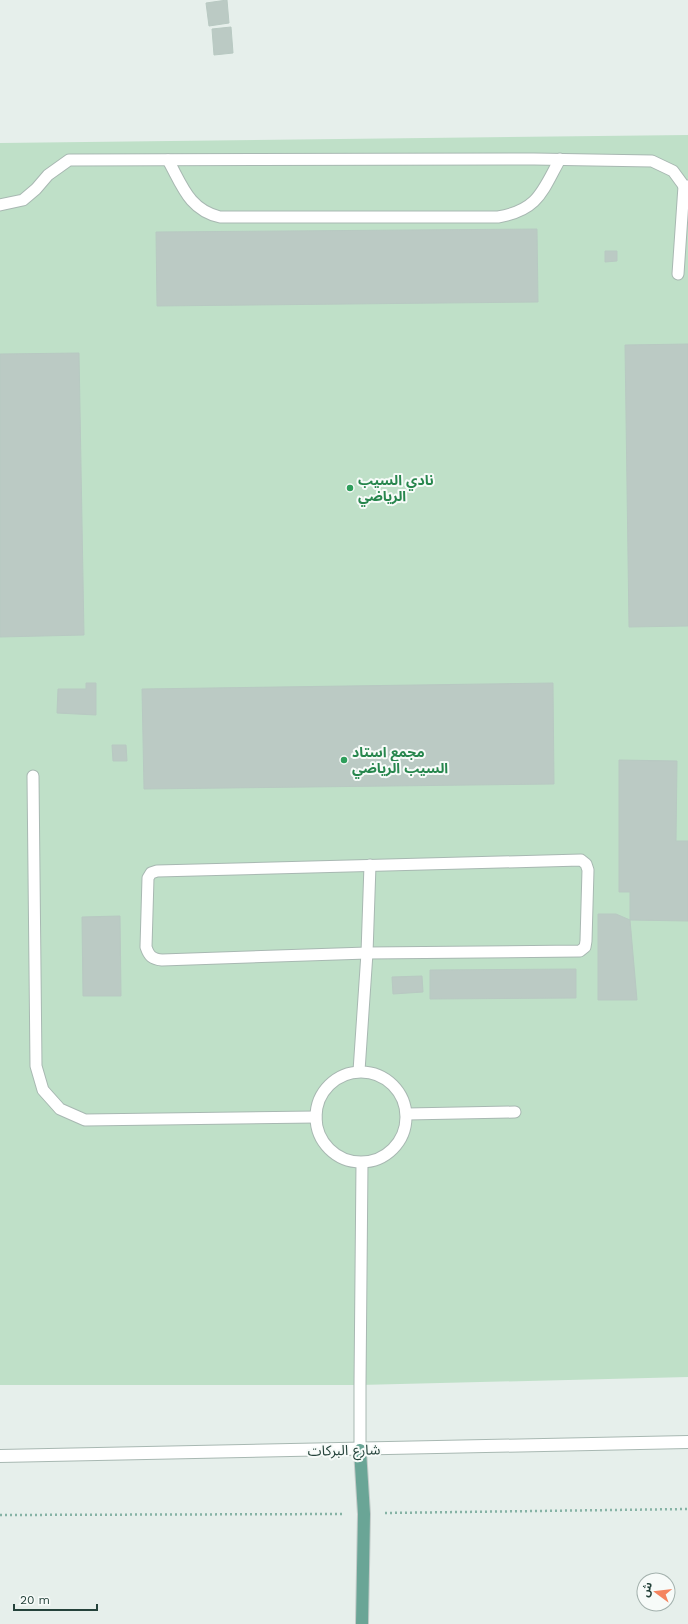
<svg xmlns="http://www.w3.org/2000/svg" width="688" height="1624" font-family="'Work Sans','Noto Sans Arabic',sans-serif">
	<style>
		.green { fill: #bfe0c8 }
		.building { fill: #bbcac4; stroke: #b8c9c2 }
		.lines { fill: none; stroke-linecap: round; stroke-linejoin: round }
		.service-casing { stroke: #a8b8b2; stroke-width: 13 }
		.tertiary-casing { stroke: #a8b8b2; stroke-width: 14 }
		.primary-casing { stroke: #c2cac8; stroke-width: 14 }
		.path { stroke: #86b3a5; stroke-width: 2.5; stroke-dasharray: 2 3; stroke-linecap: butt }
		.service { stroke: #fff; stroke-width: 11 }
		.tertiary { stroke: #fff; stroke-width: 12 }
		.primary { stroke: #6aa596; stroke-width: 12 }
		.leisure-dot { fill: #2e9e5b; stroke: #f7fbf9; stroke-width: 1.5 }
		.labels { text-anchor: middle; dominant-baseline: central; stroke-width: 4; stroke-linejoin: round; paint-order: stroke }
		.leisure-label { font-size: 14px; font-weight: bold; fill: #27864d; stroke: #f7fbf9; text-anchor: start }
		.street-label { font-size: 14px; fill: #24423a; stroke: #f7fbf9 }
	</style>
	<rect width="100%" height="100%" fill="#e6efeb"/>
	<!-- green -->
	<polygon class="green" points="688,135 688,1377 360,1385 0,1385 0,143"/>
	<!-- building -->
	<g class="building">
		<polygon points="227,0 229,23 209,26 206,3"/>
		<polygon points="231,27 233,53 214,55 212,29"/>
		<polygon points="537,229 538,302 157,306 156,232"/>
		<polygon points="605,251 617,251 617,261 605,262"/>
		<polygon points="688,344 688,626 629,627 625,345"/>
		<polygon points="79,353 84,635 0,637 0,354"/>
		<polygon points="86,683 96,683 96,715 57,713 58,689 86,689"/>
		<polygon points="553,683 554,784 144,789 142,689"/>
		<polygon points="112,745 126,745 127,761 113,761"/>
		<polygon points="619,760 677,761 676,841 688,841 688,921 630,920 630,892 619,892"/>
		<polygon points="598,914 616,914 630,920 637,1000 598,1000"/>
		<polygon points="120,916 121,996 83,996 82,917"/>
		<polygon points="576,969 576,998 430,999 430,970"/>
		<polygon points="422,976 423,992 393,994 392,977"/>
	</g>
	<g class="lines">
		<defs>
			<g id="service">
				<path d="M168,160C182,185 189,210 220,217H498C538,210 542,192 560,159"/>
				<polyline points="0,205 23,200 36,189 48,175 69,160 534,159 652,161 673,171 684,186 688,186"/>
				<polyline points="678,274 684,186"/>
				<polyline points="33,776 36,1066 43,1090 60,1109 85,1120 316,1117"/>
				<path d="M581,860L586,864L588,870L586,941L585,947L580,951L367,953L162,960C152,959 149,956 146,947L148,878L151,873L157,871Z"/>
				<polyline points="359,1071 367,953 370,865"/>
				<circle cx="361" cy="1117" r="45"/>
				<polyline points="407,1114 515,1112"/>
				<polyline points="360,1450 360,1385 362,1163"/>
			</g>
			<polyline id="tertiary" points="0,1456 688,1442"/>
			<polyline id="primary" points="360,1450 364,1514 362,1624"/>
		</defs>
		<!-- service casing -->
		<use href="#service" class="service-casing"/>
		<!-- tertiary casing -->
		<use href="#tertiary" class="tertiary-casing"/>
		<!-- primary casing -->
		<use href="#primary" class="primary-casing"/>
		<!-- path -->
		<g class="path">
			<polyline points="385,1513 688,1509"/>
			<polyline points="0,1515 344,1514"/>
		</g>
		<!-- service -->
		<use href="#service" class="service"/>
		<!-- tertiary -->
		<use href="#tertiary" class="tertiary"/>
		<!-- primary -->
		<use href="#primary" class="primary"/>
	</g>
	<!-- markers -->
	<g class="leisure-dot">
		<circle cx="350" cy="488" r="4"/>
		<circle cx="344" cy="760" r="4"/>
	</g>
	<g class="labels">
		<!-- leisure labels -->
		<g class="leisure-label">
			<text x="358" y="480">نادي السيب<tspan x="358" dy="16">الرياضي</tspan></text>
			<text x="352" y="752">مجمع استاد<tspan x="352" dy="16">السيب الرياضي</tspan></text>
		</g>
		<!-- street labels -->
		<g class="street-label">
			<text transform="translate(344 1450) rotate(-1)">شارع البركات</text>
		</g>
	</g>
	<!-- north arrow -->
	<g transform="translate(656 1592) rotate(285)"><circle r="19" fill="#f7fbf9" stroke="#a3b1ad"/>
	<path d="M0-3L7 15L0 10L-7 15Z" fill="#f4845f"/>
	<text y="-6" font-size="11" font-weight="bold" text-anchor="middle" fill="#24423a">ش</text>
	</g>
	<!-- scale -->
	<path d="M14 1604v6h83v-6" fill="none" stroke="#24423a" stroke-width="2"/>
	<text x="20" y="1604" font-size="12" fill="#24423a" stroke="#f7fbf9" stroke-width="3" paint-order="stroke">20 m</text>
</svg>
